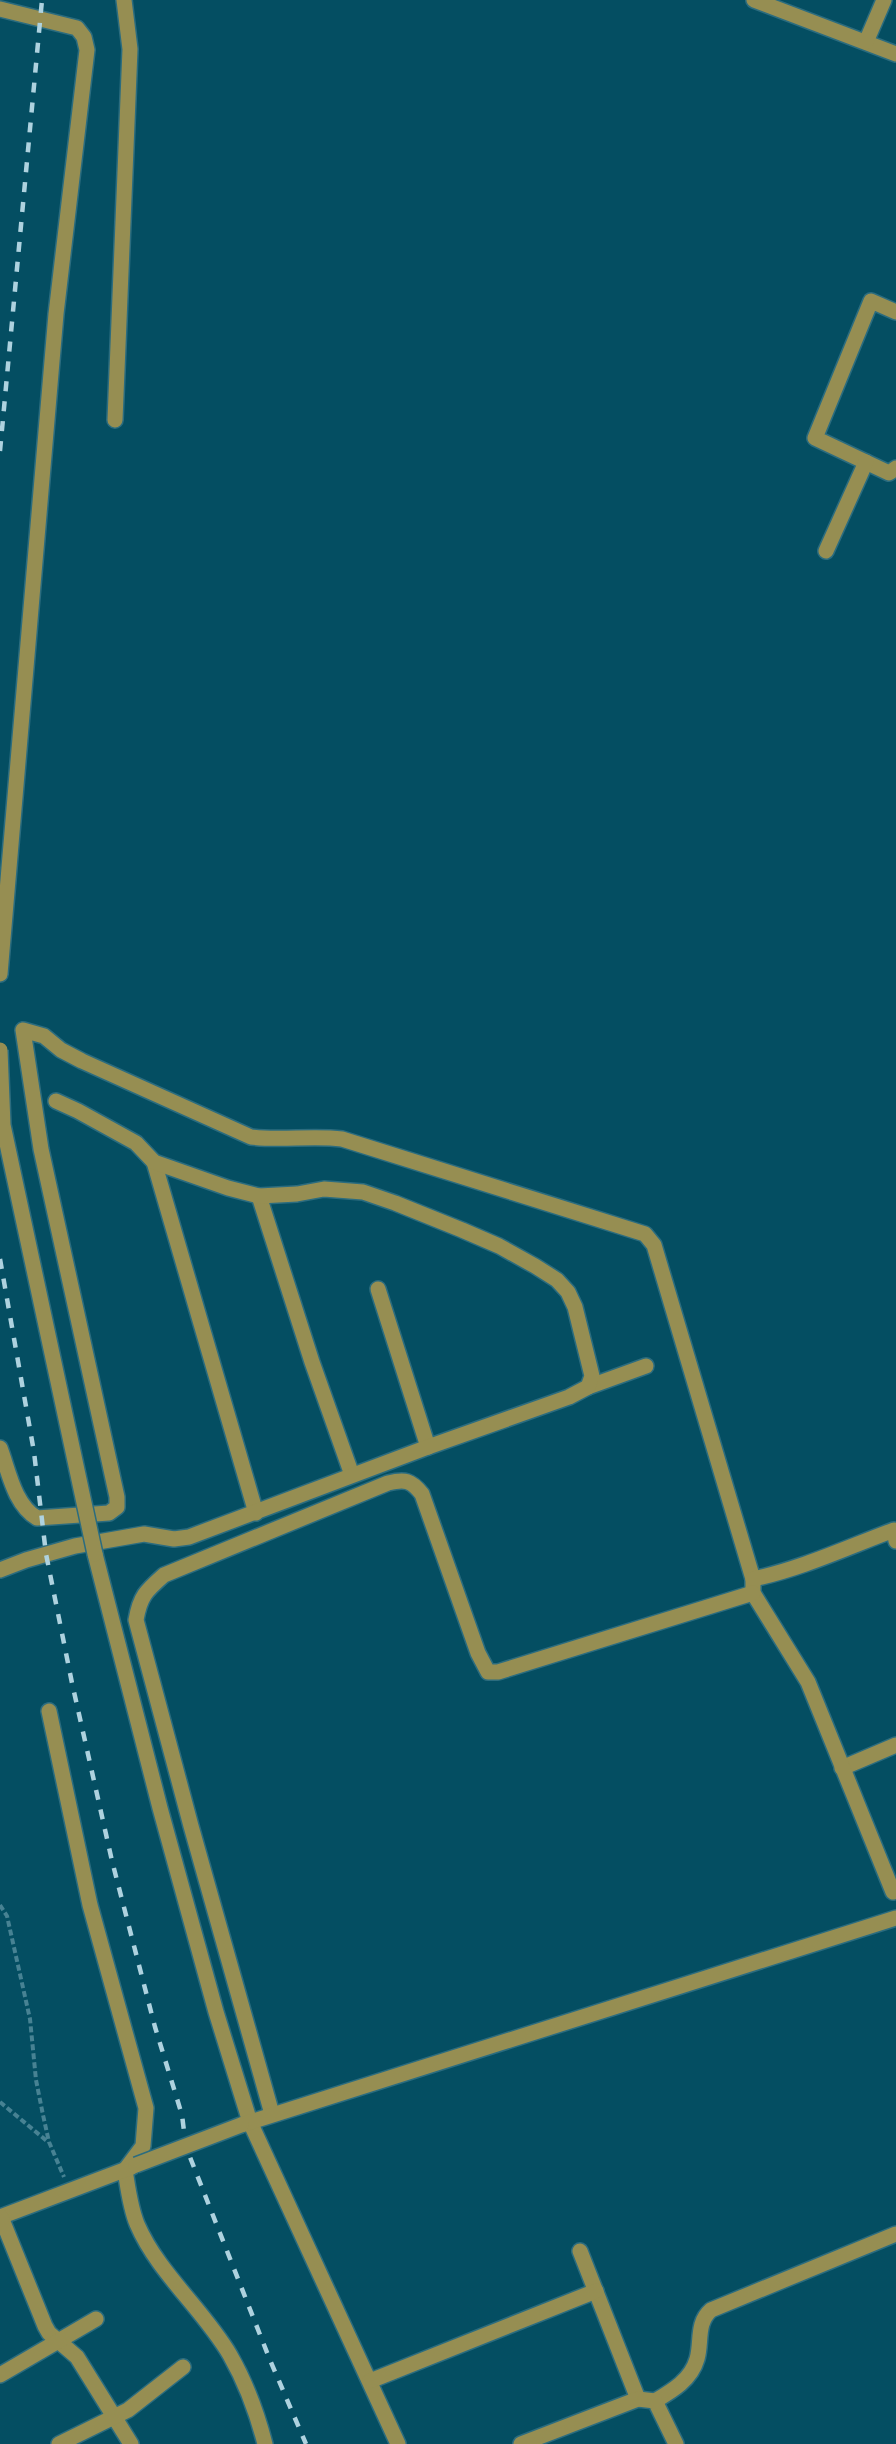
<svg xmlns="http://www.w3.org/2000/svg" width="896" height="2444" font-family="'Noto Serif',serif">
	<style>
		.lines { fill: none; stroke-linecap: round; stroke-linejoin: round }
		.minor-casing { stroke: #2b6c7f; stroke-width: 18 }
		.path { stroke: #478293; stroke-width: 4; stroke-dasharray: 6 3; stroke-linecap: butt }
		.minor { stroke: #968e52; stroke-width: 15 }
		.rail { stroke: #aed2df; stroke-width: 4.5; stroke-dasharray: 10 10; stroke-linecap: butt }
		.minor-bridge-casing { stroke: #2b6c7f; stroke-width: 18; stroke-linecap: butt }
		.minor-bridge { stroke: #968e52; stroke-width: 15 }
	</style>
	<rect width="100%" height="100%" fill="#044e62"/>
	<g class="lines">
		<defs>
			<g id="minor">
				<polyline points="754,0 896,54"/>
				<polyline points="0,9 77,28 84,37 87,50 56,314 0,974"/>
				<polyline points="866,42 884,0"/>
				<polyline points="896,312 871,301 815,438 889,473 896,468"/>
				<polyline points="115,420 130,49 124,0"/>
				<polyline points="826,551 866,462"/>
				<polyline points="154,1162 256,1513"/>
				<polyline points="259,1196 312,1362 352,1475"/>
				<polyline points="378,1289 428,1447"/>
				<polyline points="588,1387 646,1366"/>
				<path d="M0,1448C9,1472 14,1504 37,1518L109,1513L117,1507V1497L41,1149L23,1030L44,1036L61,1050L82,1061L251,1137C281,1141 312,1135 342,1139L645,1234L654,1245L753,1579"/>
				<polyline points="95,1554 160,1808 216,2012 250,2122 398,2444"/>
				<polyline points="0,1570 26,1560 75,1546 144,1534 174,1539 189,1537 428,1447 569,1397 588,1387 592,1376 575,1307 568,1292 557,1280 535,1266 499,1246 462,1230 395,1203 363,1192 324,1189 297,1194 259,1196 228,1188 154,1162 136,1143 78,1111 56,1101"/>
				<path d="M49,1711L90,1905L146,2108L143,2146L125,2170C128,2188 130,2207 137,2224C158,2273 203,2309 230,2355C246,2383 257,2413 265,2444"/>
				<polyline points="842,1768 896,1745"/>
				<path d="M893,1892L808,1682L753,1593V1579C801,1569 848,1547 894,1530L896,1541"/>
				<path d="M272,2114L191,1826L136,1620C140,1596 146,1591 164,1575L388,1483C405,1479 411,1480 422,1494L478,1653L488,1672H498L753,1593"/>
				<polyline points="241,2125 896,1918"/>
				<polyline points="0,2217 132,2167"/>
				<polyline points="1,2217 45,2326 49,2333 77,2357 131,2444"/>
				<polyline points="580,2251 638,2399"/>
				<polyline points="0,2375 96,2319"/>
				<polyline points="370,2381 596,2291"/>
				<path d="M655,2401C672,2391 691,2380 697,2359C702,2342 696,2323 711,2310L896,2234"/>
				<polyline points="59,2444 128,2410 183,2367"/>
				<polyline points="521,2444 638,2399 655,2401 676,2444"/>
			</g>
		</defs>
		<!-- minor casing -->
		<use href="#minor" class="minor-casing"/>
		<!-- path -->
		<g class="path">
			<polyline points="0,1905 7,1916 30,2019 36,2080 43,2115 49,2142 64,2177"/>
			<polyline points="0,2102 48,2142"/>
		</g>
		<!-- minor -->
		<use href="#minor" class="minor"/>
		<!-- rail -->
		<g class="rail">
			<polyline points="0,451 42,0"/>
			<polyline points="0,1259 34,1452 46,1554 72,1683 112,1861 155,2027 182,2115 186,2147 270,2360 306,2444"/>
		</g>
		<defs>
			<g id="minor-bridge">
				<polyline points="0,1050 3,1125 95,1554"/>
				<polyline points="136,2165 241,2125"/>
			</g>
		</defs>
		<!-- minor-bridge casing -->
		<use href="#minor-bridge" class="minor-bridge-casing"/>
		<!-- minor-bridge -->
		<use href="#minor-bridge" class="minor-bridge"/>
	</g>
</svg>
